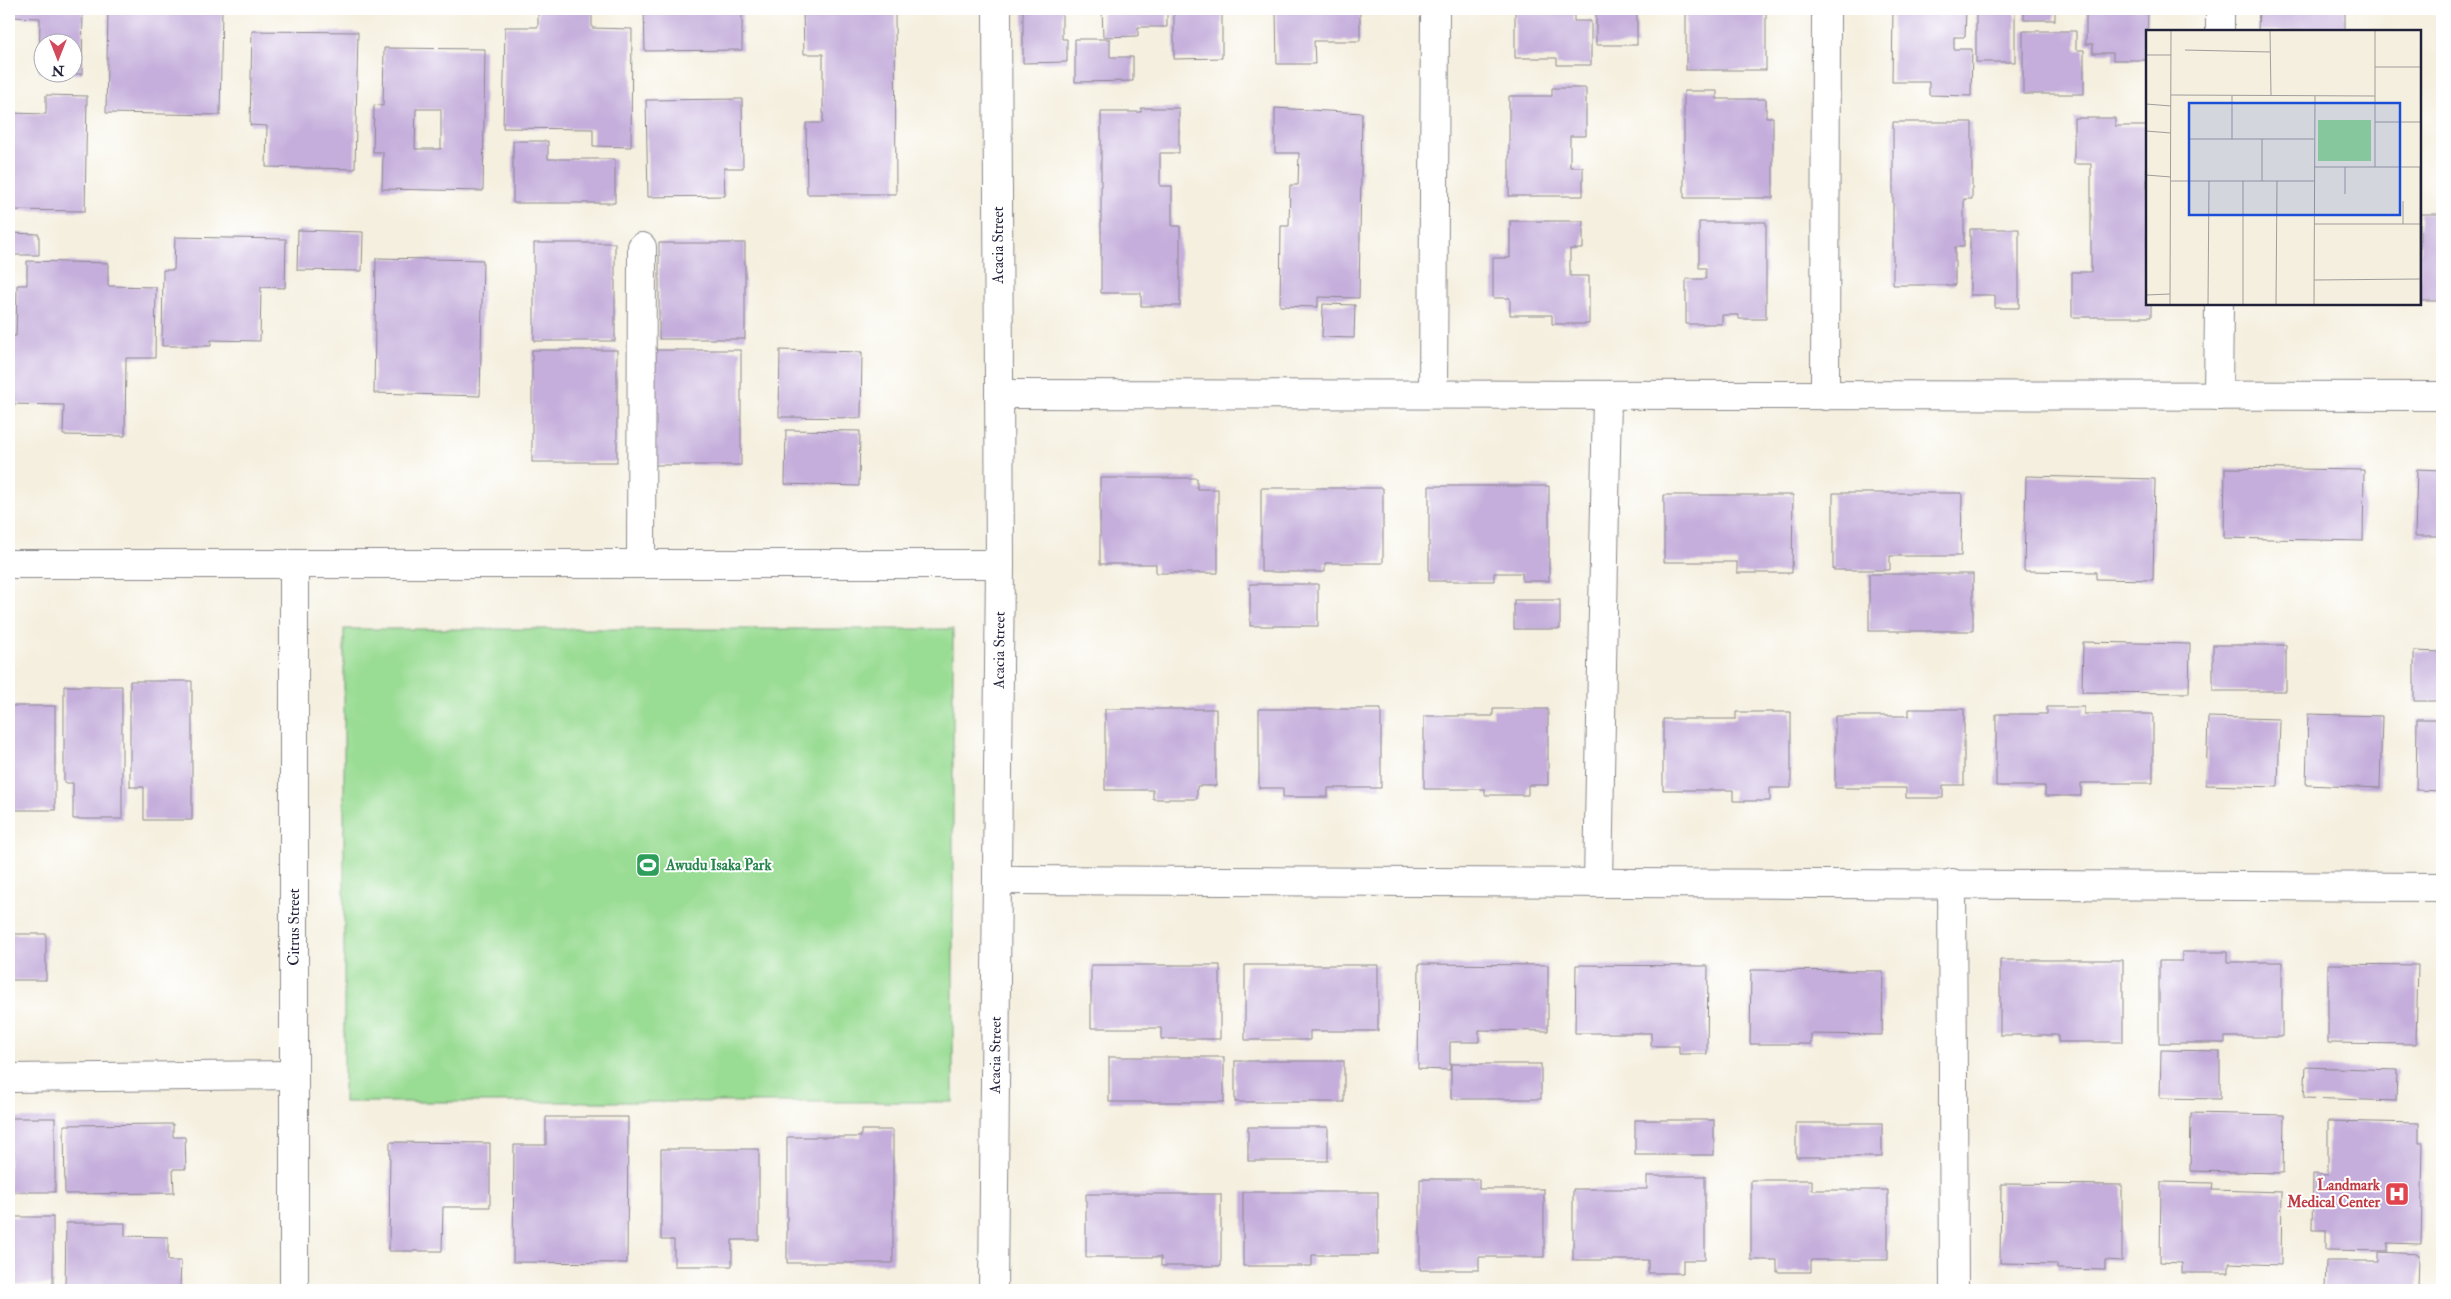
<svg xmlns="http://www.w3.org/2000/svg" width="2451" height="1299" font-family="'IM FELL Double Pica',serif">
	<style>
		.green { fill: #99dc93; stroke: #5e7f67 }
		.building { fill: #c5aedb; fill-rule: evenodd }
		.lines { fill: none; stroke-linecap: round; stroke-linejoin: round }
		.street-casing { stroke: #8b888c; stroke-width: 30 }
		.street { stroke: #fff; stroke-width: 28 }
		.labels { text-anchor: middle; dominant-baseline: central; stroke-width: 4; stroke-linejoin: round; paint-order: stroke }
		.street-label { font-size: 15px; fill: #22223b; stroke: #fff }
		.leisure-label { font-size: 15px; font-weight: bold; fill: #27864d; stroke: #fff; text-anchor: start }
		.health-label { font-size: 15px; font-weight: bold; fill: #be3a42; stroke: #fff; text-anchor: end }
		.inset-road { fill: none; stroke: #a09d9d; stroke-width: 1 }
		.view { fill: #1d4ed8; fill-opacity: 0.15; stroke: #1d4ed8; stroke-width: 2.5 }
		.inset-edge { fill: none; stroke: #22223b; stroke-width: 2.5 }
	</style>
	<rect width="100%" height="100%" fill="#fff"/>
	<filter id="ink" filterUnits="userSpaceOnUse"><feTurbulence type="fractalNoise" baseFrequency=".02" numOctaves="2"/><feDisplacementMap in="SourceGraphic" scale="10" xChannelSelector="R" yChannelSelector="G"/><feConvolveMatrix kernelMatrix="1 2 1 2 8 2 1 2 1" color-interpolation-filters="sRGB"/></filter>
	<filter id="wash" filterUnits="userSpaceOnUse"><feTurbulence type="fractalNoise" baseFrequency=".0096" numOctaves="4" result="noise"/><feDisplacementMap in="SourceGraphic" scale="20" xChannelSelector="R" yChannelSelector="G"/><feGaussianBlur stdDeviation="1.12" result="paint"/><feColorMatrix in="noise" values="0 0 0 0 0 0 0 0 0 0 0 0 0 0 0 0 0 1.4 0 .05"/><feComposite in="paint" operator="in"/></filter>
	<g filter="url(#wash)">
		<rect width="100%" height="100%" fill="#f4efde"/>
		<!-- green -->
		<rect class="green" x="344" y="629" width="609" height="473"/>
		<g id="blocks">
			<!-- building -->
			<g class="building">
				<polygon points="9,9 83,9 82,74 72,74 72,42 42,42 42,73 39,73 40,18 9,17"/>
				<polygon points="108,9 222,9 220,115 106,113"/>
				<polygon points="538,9 592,9 592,28 632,29 631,147 593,146 593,129 503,128 505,27 538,27"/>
				<polygon points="644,9 742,9 742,50 645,51"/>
				<polygon points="803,9 895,9 896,194 807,194 806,123 823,123 823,54 804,54"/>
				<polygon points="1023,9 1062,9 1062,39 1067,39 1067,62 1023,63"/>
				<polygon points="1102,9 1167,9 1167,27 1138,27 1138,36 1103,37"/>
				<polygon points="1174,9 1222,9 1222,58 1174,59"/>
				<polygon points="1297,9 1360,9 1360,41 1314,41 1315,64 1277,64 1276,11 1297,11"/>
				<polygon points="1515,9 1574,9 1574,21 1591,21 1591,65 1557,65 1557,58 1515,58"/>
				<rect x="1596" y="9" width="41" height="36"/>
				<rect x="1686" y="9" width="80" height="61"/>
				<polygon points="1893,9 1966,9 1965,37 1954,37 1954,49 1972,49 1971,96 1929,95 1929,82 1892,82"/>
				<rect x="1976" y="9" width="39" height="53"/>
				<rect x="2024" y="9" width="31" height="11"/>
				<polygon points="2086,9 2148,9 2147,60 2113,60 2113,53 2093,53 2093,44 2086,44"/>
				<polygon points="2259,9 2345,9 2345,31 2258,31"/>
				<polygon points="252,31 358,32 355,169 266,167 267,126 250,125"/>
				<polygon points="2023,31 2076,31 2076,50 2084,50 2084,94 2023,94"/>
				<polygon points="1075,39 1110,39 1110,57 1133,57 1133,81 1075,82"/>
				<path d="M384,48L485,49L483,191L382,189L383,152H373L374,105L383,106ZM416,109H441V149H415Z"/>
				<polygon points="1552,88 1586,88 1586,136 1570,136 1570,167 1583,167 1583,196 1509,196 1509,96 1552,96"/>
				<polygon points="1684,91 1717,91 1717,99 1766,99 1766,117 1773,117 1773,198 1684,198"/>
				<polygon points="46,95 87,96 85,211 9,210 9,113 46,114"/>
				<polygon points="742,99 743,168 724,168 725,196 648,197 646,100"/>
				<polygon points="1141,108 1179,108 1179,153 1160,153 1160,186 1172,186 1172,226 1180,226 1180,306 1141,306 1141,293 1101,293 1101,112 1141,112"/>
				<polygon points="1275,108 1362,113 1359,298 1318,297 1318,307 1280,306 1281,226 1289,226 1290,185 1298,185 1299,153 1275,153"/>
				<polygon points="2074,118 2115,118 2115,126 2147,126 2147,304 2151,304 2151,317 2072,317 2072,272 2091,272 2091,164 2074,164"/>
				<polygon points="1893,122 1972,122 1972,199 1964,199 1964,247 1955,247 1955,285 1893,285"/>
				<polygon points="513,141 548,141 548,159 615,159 615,203 513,203"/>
				<rect x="2420" y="214" width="22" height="87"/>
				<polygon points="1510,221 1583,221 1583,249 1570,249 1570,276 1589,276 1589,324 1552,324 1552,315 1510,315 1510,298 1493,298 1493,258 1510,258"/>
				<polygon points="1699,222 1766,222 1766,319 1739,319 1739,315 1722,315 1722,324 1686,324 1686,279 1706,279 1706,268 1699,268"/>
				<polygon points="1970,229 2019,229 2019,308 1995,308 1995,295 1970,295"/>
				<polygon points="298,230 363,232 362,271 297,270"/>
				<polygon points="9,233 39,234 39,255 13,255 12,285 9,285"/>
				<polygon points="175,237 286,239 285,288 261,287 260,341 211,340 211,346 162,346 163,270 174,270"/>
				<rect x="534" y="243" width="81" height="98"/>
				<rect x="659" y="243" width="86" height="96"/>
				<polygon points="376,258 483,260 480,396 374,393"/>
				<polygon points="27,261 108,263 108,286 156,287 155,358 126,358 125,436 63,435 64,405 9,404 9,336 16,336 17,285 27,285"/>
				<polygon points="1323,304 1355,305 1354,338 1322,337"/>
				<rect x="532" y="350" width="85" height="112"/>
				<rect x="655" y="350" width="86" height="115"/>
				<polygon points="780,350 862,352 861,418 779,417"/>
				<polygon points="786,430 860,431 859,486 785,484"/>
				<polygon points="2225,468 2364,470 2363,541 2224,538"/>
				<polygon points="2417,469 2442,470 2442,536 2415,536"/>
				<polygon points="2026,476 2155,479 2153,580 2096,579 2096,572 2024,571"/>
				<polygon points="1100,478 1197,478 1197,489 1218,489 1218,573 1156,573 1156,564 1100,564"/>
				<polygon points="1429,486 1549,486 1549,581 1522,581 1522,573 1494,573 1494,581 1429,581"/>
				<polygon points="1261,488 1383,488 1383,563 1325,563 1325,572 1261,572"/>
				<polygon points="1833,493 1962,493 1961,556 1890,556 1890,570 1833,570"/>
				<polygon points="1664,495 1793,495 1792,573 1737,573 1737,562 1664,562"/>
				<rect x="1869" y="574" width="104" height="57"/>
				<rect x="1250" y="584" width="68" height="42"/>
				<rect x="1514" y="600" width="46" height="29"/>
				<polygon points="2083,642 2190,644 2189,693 2082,692"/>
				<rect x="2213" y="645" width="73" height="46"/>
				<polygon points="2414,651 2442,652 2442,701 2414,701"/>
				<polygon points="130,681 192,681 192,820 144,820 144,787 130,787"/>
				<polygon points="64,686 122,686 122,819 73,819 73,783 64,783"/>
				<rect x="9" y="706" width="46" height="104"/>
				<polygon points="2047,707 2084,707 2084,714 2153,714 2153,783 2081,783 2081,796 2045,796 2045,786 1996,786 1996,714 2047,714"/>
				<polygon points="1105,709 1216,709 1216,786 1197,786 1197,799 1153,799 1153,790 1105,790"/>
				<polygon points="1259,709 1381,709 1381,788 1328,788 1328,797 1283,797 1283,788 1259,788"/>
				<polygon points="1493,709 1548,709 1548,785 1528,785 1528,795 1485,795 1485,789 1424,789 1424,716 1493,716"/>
				<polygon points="1909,709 1964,709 1964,785 1943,785 1943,798 1906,798 1906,788 1835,788 1835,716 1909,716"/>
				<polygon points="1736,712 1791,712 1791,788 1770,788 1770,801 1733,801 1733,790 1663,790 1663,719 1736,719"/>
				<polygon points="2308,714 2382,716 2380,788 2306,785"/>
				<polygon points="2208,717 2280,719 2278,787 2206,785"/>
				<polygon points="2417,719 2442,719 2442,791 2416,790"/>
				<rect x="9" y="934" width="37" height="46"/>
				<polygon points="2182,952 2227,952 2227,962 2282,962 2282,1037 2225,1037 2225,1043 2159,1043 2159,961 2182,961"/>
				<polygon points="2000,960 2123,960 2123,1042 2058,1042 2058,1035 2000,1035"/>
				<polygon points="1419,964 1548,965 1548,1031 1479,1030 1479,1042 1450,1042 1450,1070 1418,1069"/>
				<polygon points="2328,964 2418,965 2416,1044 2328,1043"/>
				<polygon points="1091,965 1220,965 1220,1039 1161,1039 1161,1028 1091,1028"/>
				<polygon points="1245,965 1378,965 1378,1031 1310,1031 1310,1040 1245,1040"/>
				<polygon points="1576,965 1708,966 1707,1054 1679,1054 1679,1046 1651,1046 1651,1033 1575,1033"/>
				<polygon points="1751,970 1883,971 1882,1035 1811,1034 1811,1044 1750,1044"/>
				<polygon points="2161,1050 2220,1051 2220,1099 2160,1098"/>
				<rect x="1109" y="1057" width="115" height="45"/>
				<rect x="1235" y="1061" width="109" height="41"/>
				<rect x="1451" y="1064" width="90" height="35"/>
				<polygon points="2306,1067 2397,1070 2396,1101 2304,1098"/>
				<polygon points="2191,1113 2284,1115 2283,1173 2190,1171"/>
				<polygon points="546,1117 628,1117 627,1263 513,1262 514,1145 546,1145"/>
				<rect x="9" y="1118" width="46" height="74"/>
				<rect x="1635" y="1120" width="79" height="35"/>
				<polygon points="2328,1121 2419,1123 2419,1143 2423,1143 2421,1244 2388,1243 2388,1251 2326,1250 2326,1230 2312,1230 2313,1174 2328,1175"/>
				<rect x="1796" y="1123" width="86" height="34"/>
				<polygon points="173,1124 173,1137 185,1137 186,1169 173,1169 174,1193 65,1194 64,1125"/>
				<rect x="1248" y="1127" width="80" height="34"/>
				<polygon points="861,1130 893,1130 893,1263 787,1263 787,1137 861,1137"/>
				<polygon points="390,1142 490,1143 490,1207 443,1207 442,1251 389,1251"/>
				<polygon points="661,1149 759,1149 759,1240 732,1240 732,1266 674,1266 674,1240 661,1240"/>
				<polygon points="1647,1176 1705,1176 1705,1260 1683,1260 1683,1273 1648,1273 1648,1260 1573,1260 1573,1189 1647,1189"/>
				<polygon points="1420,1179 1479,1179 1479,1189 1544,1189 1544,1257 1479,1257 1479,1270 1420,1270"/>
				<polygon points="1751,1180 1812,1180 1812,1190 1888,1190 1888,1260 1811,1260 1811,1272 1777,1272 1777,1260 1751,1260"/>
				<polygon points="2161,1182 2213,1183 2212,1190 2282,1192 2281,1265 2229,1263 2229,1273 2182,1273 2182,1263 2160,1262"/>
				<polygon points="2001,1184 2122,1185 2122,1261 2105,1260 2105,1270 2057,1269 2057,1264 2000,1263"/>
				<polygon points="1243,1192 1378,1192 1378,1255 1312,1255 1312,1266 1243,1266"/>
				<polygon points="1086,1194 1221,1194 1221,1266 1161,1266 1161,1257 1086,1257"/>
				<rect x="9" y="1217" width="44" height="68"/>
				<polygon points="66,1223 125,1223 125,1236 168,1237 168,1261 181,1261 180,1289 65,1290"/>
				<polygon points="2378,1252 2419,1254 2418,1290 2325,1290 2326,1261 2378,1261"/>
			</g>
		</g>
	</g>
	<g filter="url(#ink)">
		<use href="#blocks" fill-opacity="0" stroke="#8b888c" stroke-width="1"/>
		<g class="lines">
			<defs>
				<g id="street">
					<polyline points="2220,31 2220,9"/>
					<polyline points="999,394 2442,396"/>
					<polyline points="1433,394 1435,9"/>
					<polyline points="1825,396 1826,9"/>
					<polyline points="2218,396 2219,304"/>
					<polyline points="9,564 1000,564"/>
					<polyline points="294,564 294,1290"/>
					<polyline points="641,564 642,247"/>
					<polyline points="998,880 2442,887"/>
					<polyline points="1598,882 1607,396"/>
					<polyline points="1952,883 1954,1290"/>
					<polyline points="9,1078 294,1075"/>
					<path id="s1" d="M993,1290L1000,564L997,9"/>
				</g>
			</defs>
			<!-- street casing -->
			<use href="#street" class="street-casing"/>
			<!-- street -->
			<use href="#street" class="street"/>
		</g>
	</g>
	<!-- icons -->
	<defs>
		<symbol id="stadium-square" viewBox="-11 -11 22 22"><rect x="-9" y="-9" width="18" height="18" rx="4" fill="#2e9e5b" stroke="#fff"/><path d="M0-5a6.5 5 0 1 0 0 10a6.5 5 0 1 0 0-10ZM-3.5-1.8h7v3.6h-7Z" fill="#fff"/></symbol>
		<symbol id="hospital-square" viewBox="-11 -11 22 22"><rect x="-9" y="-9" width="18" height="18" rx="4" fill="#e0444e" stroke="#fff"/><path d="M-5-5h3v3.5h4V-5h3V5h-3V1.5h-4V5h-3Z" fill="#fff"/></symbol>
	</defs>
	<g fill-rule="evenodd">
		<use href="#stadium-square" x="634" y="851" width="28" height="28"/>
		<use href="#hospital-square" x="2383" y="1180" width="28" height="28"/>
	</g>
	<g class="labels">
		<!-- street labels -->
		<g class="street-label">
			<text transform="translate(998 245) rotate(-90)">Acacia Street</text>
			<text stroke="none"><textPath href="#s1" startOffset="640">Acacia Street</textPath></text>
			<text transform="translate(294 927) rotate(-90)">Citrus Street</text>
			<text stroke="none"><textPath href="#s1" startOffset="235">Acacia Street</textPath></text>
		</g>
		<!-- leisure labels -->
		<g class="leisure-label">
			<text x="666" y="865">Awudu Isaka Park</text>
		</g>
		<!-- health labels -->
		<g class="health-label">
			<text x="2380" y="1185">Landmark<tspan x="2380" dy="17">Medical Center</tspan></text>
		</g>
	</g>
	<!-- overview -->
	<g transform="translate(2146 30)">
		<rect width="275" height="275" fill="#f4efde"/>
		<path d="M172,90H225V131H172Z" fill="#99dc93"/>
		<path class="inset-road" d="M124,1L125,66M39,20L124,22M0,25H25M229,37H275M25,65L229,66M86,66V109M0,74L25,76M229,92H275M0,101L25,103M42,109H168M168,137H275M229,137V1M0,145L25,147M25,151H168M116,151V109M199,164V137M168,194H274M257,194V171M168,250L274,249M0,265L24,264M24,274L25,1M62,274L63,151M97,274V151M130,274L131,151M168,274L169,66M274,274V137"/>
		<path class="view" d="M43,73H254V185H43Z"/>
		<rect width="275" height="275" class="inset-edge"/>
	</g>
	<!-- margin -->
	<rect width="2451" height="1299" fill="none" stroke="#fff" stroke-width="30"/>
	<!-- north arrow -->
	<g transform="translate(58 58) rotate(180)"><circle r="24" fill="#ffffff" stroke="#a7a7b1"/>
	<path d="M0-4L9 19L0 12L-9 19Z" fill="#d1495b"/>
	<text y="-8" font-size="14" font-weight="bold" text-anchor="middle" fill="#22223b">N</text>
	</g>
</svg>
